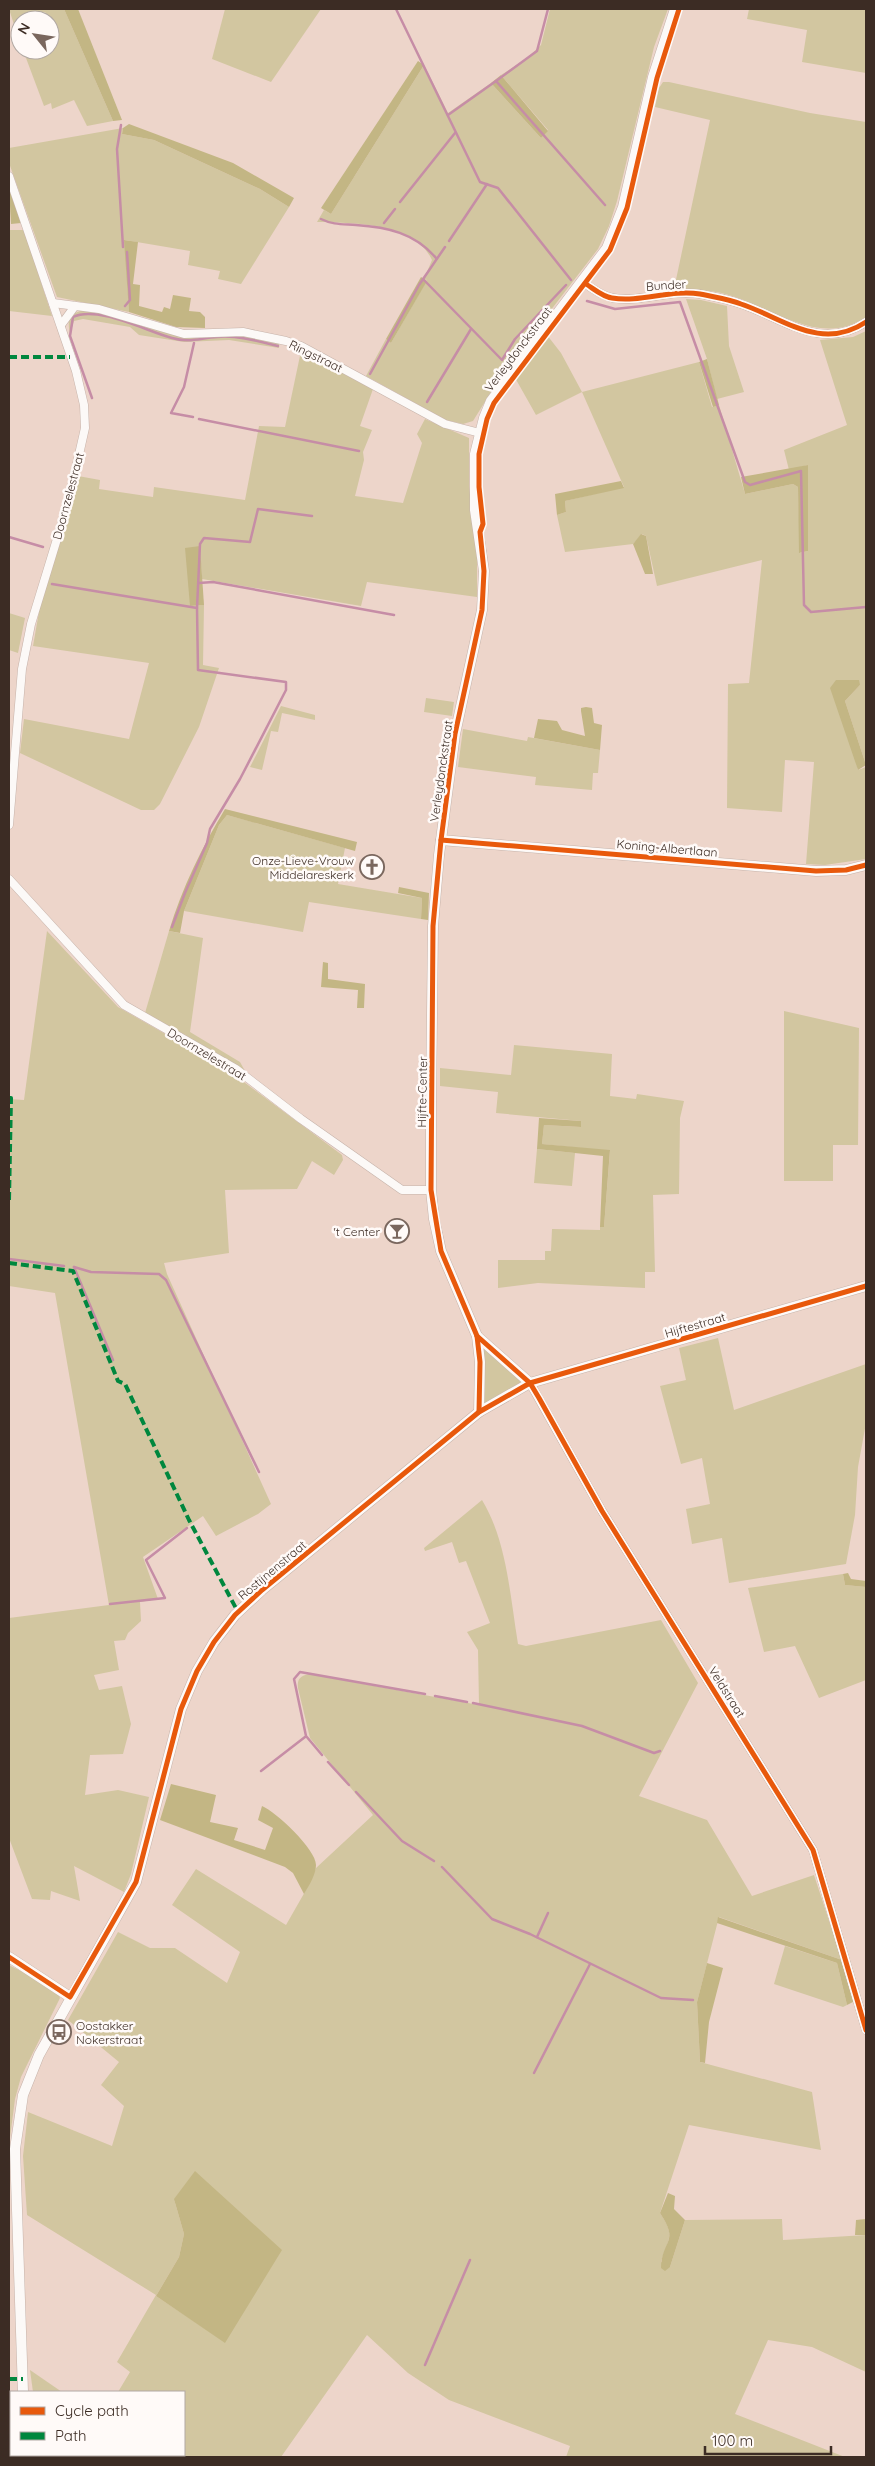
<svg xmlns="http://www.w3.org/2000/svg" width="875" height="2466" font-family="Quicksand,sans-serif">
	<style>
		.green { fill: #d2c6a0; fill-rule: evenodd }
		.forest { fill: #c3b684 }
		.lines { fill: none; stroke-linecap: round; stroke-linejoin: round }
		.stream { stroke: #c68da6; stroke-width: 2.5 }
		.minor-casing { stroke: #c6b3aa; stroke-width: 9 }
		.tertiary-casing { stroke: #c6b3aa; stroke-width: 11 }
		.minor { stroke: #fcf9f7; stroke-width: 8 }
		.tertiary { stroke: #fcf9f7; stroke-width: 10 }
		.quiet { stroke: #00873e; stroke-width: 4; stroke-dasharray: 8 4; stroke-linecap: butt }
		.cycleway-casing { stroke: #fffaf8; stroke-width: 8 }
		.cycleway { stroke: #e8590c; stroke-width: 5 }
		.labels { text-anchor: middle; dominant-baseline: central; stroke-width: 5; stroke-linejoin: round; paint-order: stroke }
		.street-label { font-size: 12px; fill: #3c2c24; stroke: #fffaf8 }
		.poi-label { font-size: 12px; fill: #3c2c24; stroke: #fffaf8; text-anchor: end }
	</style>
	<rect width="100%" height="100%" fill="#edd5ca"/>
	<!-- green -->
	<g class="green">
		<polygon points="9,9 64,9 113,121 87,126 74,100 52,109 51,103 44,106 23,50 50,50 50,20 20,20 20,43"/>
		<polygon points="225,9 321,9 271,82 212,59"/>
		<path d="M550,9H668L654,47L617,201L609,226L598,249L506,368L473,421L463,424L446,420L366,376L386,339L391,343L427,280L424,279L432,260C415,222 351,223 317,222L324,210L331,214L424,65L448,113L491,83L541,138L548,130L501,75L526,59L541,45Z"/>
		<polygon points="749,9 866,9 866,73 802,62 807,30 747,19"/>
		<path d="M663,82H669L810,113L866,122V317C821,347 778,311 735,297C716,290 695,289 674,289L710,120L655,107L659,88Z"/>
		<polygon points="123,128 122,134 154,140 260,189 289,207 241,284 218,279 220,271 188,265 190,251 125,240 129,312 57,297 9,163 9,148"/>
		<polygon points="9,230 24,230 52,316 9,311"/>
		<polygon points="686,299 701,300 727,306 729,346 744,392 717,399 707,359"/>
		<path d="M92,310L165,332L188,337L231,333L279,341V348L229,340L184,342L139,335L130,327L83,319L74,321L70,333C65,314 76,310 92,310Z"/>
		<polygon points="866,331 866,765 845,701 860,685 836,680 858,770 866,767 866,859 825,865 806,864 814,762 785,760 782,812 727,808 728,684 749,683 762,560 657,586 646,536 642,534 633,544 565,552 557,515 566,512 565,501 624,487 582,392 536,415 514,376 547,335 561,353 582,392 699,362 712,407 719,405 745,494 793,484 798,487 800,553 808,551 808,465 789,470 784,450 847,425 820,340 853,337"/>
		<polygon points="301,351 373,389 360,426 372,430 363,452 364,460 355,496 403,503 422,443 417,434 425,419 469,438 469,486 477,558 477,597 367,582 361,606 202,579 200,547 190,606 204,605 203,665 219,668 199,727 160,804 154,810 141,810 20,753 24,719 129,739 149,663 33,646 44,583 78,476 100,480 99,489 153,497 154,487 245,500 259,426 285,427"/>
		<polygon points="9,613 25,618 18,653 9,650"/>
		<polygon points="426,698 454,702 452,716 424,712"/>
		<polygon points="281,706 315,715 315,720 282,713 278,732 271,731 262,770 250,767"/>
		<polygon points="463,729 527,741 528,737 600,750 598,773 593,773 592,790 535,785 536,777 458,767"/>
		<polygon points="227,815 345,848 338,884 422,898 421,919 309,902 303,932 184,911 219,825"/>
		<polygon points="47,931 118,1007 225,1068 342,1155 343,1160 334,1175 312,1161 297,1189 225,1190 229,1253 164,1263 167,1274 271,1504 258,1514 216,1536 203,1516 143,1557 158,1599 140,1602 141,1621 128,1633 125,1640 114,1641 119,1670 94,1675 99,1690 122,1686 131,1724 123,1754 90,1755 85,1795 118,1790 149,1797 131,1874 124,1892 74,1866 80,1901 51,1891 50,1900 32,1899 9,1838 9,1618 109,1605 55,1293 9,1286 9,1099 24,1100"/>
		<polygon points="169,931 203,938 190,1032 240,1062 245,1071 145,1013"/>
		<polygon points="784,1011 859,1028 858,1145 833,1145 833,1181 784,1181"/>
		<polygon points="514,1045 612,1054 610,1096 636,1099 637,1094 684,1101 680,1118 679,1194 653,1195 655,1272 645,1272 645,1288 538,1283 498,1288 498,1260 545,1260 545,1251 551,1251 552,1229 600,1230 600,1227 604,1227 610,1151 542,1144 544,1125 580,1127 581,1121 496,1113 498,1092 440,1086 440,1068 511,1075"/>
		<polygon points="537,1149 575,1153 572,1186 534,1183"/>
		<polygon points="477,1336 530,1383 479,1412"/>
		<polygon points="718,1338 734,1410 866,1364 866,1423 858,1467 855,1515 846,1564 729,1583 722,1538 692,1544 686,1509 710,1504 702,1458 681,1464 660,1386 686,1380 679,1348"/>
		<path d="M482,1500C507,1541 510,1596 518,1644L526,1646L661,1620L698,1683L639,1796L707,1820L752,1896L814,1875L842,1960L719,1917L697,2002L700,2062L812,2092L821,2150L689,2125L660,2213C676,2236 668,2238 661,2262L670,2267L685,2220L782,2219L783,2240L866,2235V2372L812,2347L768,2340L735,2414L845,2457H566L570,2446L449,2400L408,2373L367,2335L281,2457H72L68,2455H184V2392H118L130,2372L117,2362L156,2295L27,2215L23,2156L28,2112L112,2146L124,2106L101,2085L119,2062L68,2020L118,1932L150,1948H175L227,1983L240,1952L172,1905L196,1869L286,1925L306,1890L316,1868L373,1815L310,1738L298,1688C297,1679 300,1676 309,1674L479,1705L478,1650L467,1632L490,1623L466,1561L459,1563L452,1542L425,1551L424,1548ZM174,2199L225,2342L156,2296L179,2257L184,2234Z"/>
		<polygon points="843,1574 845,1585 866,1587 866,1680 819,1698 795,1646 764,1652 748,1588"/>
		<polygon points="785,1946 837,1963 847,2005 843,2007 774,1984"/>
		<path d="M9,1965C20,1971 57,1987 60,1998L21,2077L15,2099L9,2145Z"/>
		<polygon points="30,2370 62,2392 33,2392"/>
	</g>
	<!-- forest -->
	<g class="forest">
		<polygon points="64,9 78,9 122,120 113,121"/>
		<polygon points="418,61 424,65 331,214 321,208"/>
		<polygon points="501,75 548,131 541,138 491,83"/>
		<polygon points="129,124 233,163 294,198 289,207 260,189 154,140 122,134 123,128"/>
		<polygon points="9,188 21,223 11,224"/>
		<polygon points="124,240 138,242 133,284 140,285 139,306 162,312 164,307 170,309 173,295 191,298 189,311 200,312 205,317 205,328 176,327 129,312"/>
		<polygon points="421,277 427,281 391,343 386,339"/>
		<polygon points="707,359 719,405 713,407 699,362"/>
		<polygon points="808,465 808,551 799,553 798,487 793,484 745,494 741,477"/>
		<polygon points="621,481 624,488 565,501 566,512 557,515 555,494"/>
		<polygon points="641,534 646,536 653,574 645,574 633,544"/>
		<polygon points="200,546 204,605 190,606 185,548"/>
		<polygon points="836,680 859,680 860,685 845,701 866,765 858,770 830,688"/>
		<polygon points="586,707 592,708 594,723 602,725 600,750 534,738 538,719 557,721 562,730 585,736 581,711 581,708"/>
		<path d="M225,809L357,842L355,851L227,815L219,825L184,911L180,933L169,931C182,888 202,847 225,809Z"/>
		<polygon points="399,887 429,893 428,920 421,919 422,898 398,893"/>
		<polygon points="323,962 328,963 328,979 365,984 364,1008 357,1008 358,990 321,987"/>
		<polygon points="539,1118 581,1121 581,1127 544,1125 542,1144 610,1150 604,1227 600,1227 603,1156 537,1149"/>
		<polygon points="848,1573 851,1579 866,1581 866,1587 845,1585 843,1574"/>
		<path d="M171,1784L216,1795L210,1822L238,1828L234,1840L265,1850L273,1828L258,1820L262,1806C276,1812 316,1849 316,1865C316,1874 309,1886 304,1894L293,1873L285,1867L160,1820Z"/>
		<polygon points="718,1917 842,1960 855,2001 847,2005 837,1963 717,1923"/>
		<polygon points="707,1963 723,1968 709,2022 705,2063 700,2062 697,2002"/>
		<polygon points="195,2171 282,2250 225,2343 156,2296 179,2257 184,2234 174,2199"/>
		<path d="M668,2193L675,2196L674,2209L685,2220L670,2267L665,2271L661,2268C662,2239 680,2243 660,2213Z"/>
		<polygon points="866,2219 866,2235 855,2235 856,2220"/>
	</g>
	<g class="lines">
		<!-- stream -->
		<g class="stream">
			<polyline points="396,9 480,182 498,188 571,280"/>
			<polyline points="496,81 537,51 548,9"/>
			<polyline points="448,115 496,81 605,205"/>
			<polyline points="121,125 117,149 123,247"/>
			<polyline points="400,202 455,133"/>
			<path d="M321,219C333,225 343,224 356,225C387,227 415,233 436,258"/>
			<polyline points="384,223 395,209"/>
			<polyline points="449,241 487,184"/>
			<polyline points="423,279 502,360 515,339 566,285"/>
			<polyline points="587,301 615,309 680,302 745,482 750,485 801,471 804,605 811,612 866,607"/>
			<polyline points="125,306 130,300 127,252"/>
			<polyline points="370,374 419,285 445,247"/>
			<path d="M92,398L70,336L73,317C97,305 146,331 172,338C189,343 200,338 217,337C237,335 258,341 278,346"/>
			<polyline points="427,402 471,329"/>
			<polyline points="193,417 171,413 184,387 194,343"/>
			<polyline points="199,419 359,451"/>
			<polyline points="9,537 43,547"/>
			<polyline points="199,583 213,582 394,615"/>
			<polyline points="52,584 197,608 198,670 286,682 286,690 240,779 210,829 207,843 185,893 172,927"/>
			<polyline points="197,608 200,544 204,538 250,542 258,509 312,516"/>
			<polyline points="9,1259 64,1266"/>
			<polyline points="74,1267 91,1272 159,1274 166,1280 259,1472"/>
			<polyline points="74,1267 113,1360"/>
			<polyline points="110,1604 165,1598 146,1560 187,1528"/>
			<polyline points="435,1696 467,1702"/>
			<polyline points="473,1703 582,1726 654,1753 660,1751"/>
			<polyline points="322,1755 306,1736 294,1679 300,1672 425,1694"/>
			<polyline points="328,1762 349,1785"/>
			<polyline points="261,1771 305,1737"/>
			<polyline points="356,1792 402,1841 434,1861"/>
			<polyline points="442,1867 492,1919 530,1934 661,1998 693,2000"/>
			<polyline points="537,1937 548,1913"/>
			<polyline points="534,2073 590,1964"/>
			<polyline points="425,2365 470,2260"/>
		</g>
		<defs>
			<g id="minor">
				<polyline points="9,176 76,371 84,405 85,428 68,503 31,624 22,669 9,825"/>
				<path d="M583,282C591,288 602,296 613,298C640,303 671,289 700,294C714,297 728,299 741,304C783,318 821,352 866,322"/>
				<polyline points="53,303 99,309 184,334 243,332 286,341 301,346 445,424 480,433"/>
				<polyline points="61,325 75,306"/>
				<polyline points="9,879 124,1005 236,1069 301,1119 402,1190 431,1190"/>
				<polyline points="530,1383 602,1511 813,1850 866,2030"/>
			</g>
			<g id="tertiary">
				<polyline points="441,840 816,871 846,870 866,865"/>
				<polyline points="477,1336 530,1383"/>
				<polyline points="479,1412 480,1362 477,1336 441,1251 434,1219 431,1190 431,1104 433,926 439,855 455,734 482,610 484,571 475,510 475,454 484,418 491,401 607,248 623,207 653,77 675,9"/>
				<polyline points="9,1957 70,1997"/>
				<polyline points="23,2392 15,2149 23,2095 39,2055 136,1882 181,1709 197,1671 214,1642 235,1615 262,1590 479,1412 530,1383 866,1286"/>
				<polyline points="17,2457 17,2455"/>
			</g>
		</defs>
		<!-- minor casing -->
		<use href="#minor" class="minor-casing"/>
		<!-- tertiary casing -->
		<use href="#tertiary" class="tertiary-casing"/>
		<!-- minor -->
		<use href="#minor" class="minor"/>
		<!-- tertiary -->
		<use href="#tertiary" class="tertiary"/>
		<!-- quiet -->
		<g class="quiet">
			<polyline points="9,357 70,357"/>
			<polyline points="9,1098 11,1098 9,1200"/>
			<polyline points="9,1263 73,1271 118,1381 125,1384 189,1520 238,1612"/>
			<polyline points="9,2379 23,2379"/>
		</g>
		<defs>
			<g id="cycleway">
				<path d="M586,284C594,289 603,297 612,298C640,303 671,289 700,294C714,297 728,299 741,304C783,318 821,352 866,322"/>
				<polyline points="441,840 816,871 846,870 866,865"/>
				<polyline points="477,1336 530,1383 539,1398 602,1511 813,1850 866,2030"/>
				<polyline points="479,1412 480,1362 477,1336 441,1251 431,1190 433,926 441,840 455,734 482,610 484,571 480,532 483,524 479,487 479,454 487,419 494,403 610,250 627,208 657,78 679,9"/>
				<polyline points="9,1957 70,1997 136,1882 181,1709 197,1671 214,1642 235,1615 262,1590 479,1412 530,1383 866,1286"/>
			</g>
		</defs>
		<!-- cycleway casing -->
		<use href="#cycleway" class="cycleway-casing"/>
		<!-- cycleway -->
		<use href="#cycleway" class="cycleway"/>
	</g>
	<!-- icons -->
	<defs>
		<symbol id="church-ring" viewBox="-11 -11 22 22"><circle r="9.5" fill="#fffaf8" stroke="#7a675e" stroke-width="1.5"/><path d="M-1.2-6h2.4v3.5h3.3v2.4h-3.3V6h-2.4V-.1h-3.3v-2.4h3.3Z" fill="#7a675e"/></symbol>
		<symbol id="bar-ring" viewBox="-11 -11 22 22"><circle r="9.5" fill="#fffaf8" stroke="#7a675e" stroke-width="1.5"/><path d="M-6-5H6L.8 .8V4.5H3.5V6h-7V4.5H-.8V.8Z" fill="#7a675e"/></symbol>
		<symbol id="bus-ring" viewBox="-11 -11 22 22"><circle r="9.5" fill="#fffaf8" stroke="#7a675e" stroke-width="1.5"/><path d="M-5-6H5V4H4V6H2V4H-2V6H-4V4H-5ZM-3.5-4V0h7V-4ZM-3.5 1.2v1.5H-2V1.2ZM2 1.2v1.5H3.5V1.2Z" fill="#7a675e"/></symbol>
	</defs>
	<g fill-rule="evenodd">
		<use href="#church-ring" x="358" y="853" width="28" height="28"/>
		<use href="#bar-ring" x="383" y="1217" width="28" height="28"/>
		<use href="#bus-ring" x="45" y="2018" width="28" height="28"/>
	</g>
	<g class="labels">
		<!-- street labels -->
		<g class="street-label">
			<text transform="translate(666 285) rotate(-4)">Bunder</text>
			<text transform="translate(518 349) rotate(-53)">Verleydonckstraat</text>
			<text transform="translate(316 356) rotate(26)">Ringstraat</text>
			<text transform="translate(68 496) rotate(-75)">Doornzelestraat</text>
			<text transform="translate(441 771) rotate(-82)">Verleydonckstraat</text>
			<text transform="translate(667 848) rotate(5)">Koning-Albertlaan</text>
			<text transform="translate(207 1054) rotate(31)">Doornzelestraat</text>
			<text transform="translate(422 1092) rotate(-89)">Hijfte-Center</text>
			<text transform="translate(695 1325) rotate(-16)">Hijftestraat</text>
			<text transform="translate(272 1570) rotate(-40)">Rostijnenstraat</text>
			<text transform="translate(727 1692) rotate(58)">Veldstraat</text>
		</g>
		<!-- poi labels -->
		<g class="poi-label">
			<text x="354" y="860">Onze-Lieve-Vrouw<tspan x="354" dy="14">Middelareskerk</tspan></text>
			<text x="380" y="1231">'t Center</text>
			<text x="76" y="2025" text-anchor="start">Oostakker<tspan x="76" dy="14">Nokerstraat</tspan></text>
		</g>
	</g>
	<!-- border -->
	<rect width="875" height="2466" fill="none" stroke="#3c2c24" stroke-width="20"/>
	<!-- legend -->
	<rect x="10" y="2391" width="175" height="65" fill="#fffaf8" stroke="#b1a8a3"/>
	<rect x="20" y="2407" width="25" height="8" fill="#e8590c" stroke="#b1a8a3"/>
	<text x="55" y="2416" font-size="15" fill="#3c2c24">Cycle path</text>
	<rect x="20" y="2432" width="25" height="8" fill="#00873e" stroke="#b1a8a3"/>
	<text x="55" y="2441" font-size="15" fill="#3c2c24">Path</text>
	<!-- north arrow -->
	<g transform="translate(35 35) rotate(300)"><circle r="24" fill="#fffaf8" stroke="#b1a8a3"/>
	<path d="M0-4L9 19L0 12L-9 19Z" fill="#7a675e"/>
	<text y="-8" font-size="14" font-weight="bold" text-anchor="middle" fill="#3c2c24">N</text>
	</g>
	<!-- scale -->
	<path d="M705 2446v8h126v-8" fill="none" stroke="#3c2c24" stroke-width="2.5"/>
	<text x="712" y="2446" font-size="15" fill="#3c2c24" stroke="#fffaf8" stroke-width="4" paint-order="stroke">100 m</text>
</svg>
